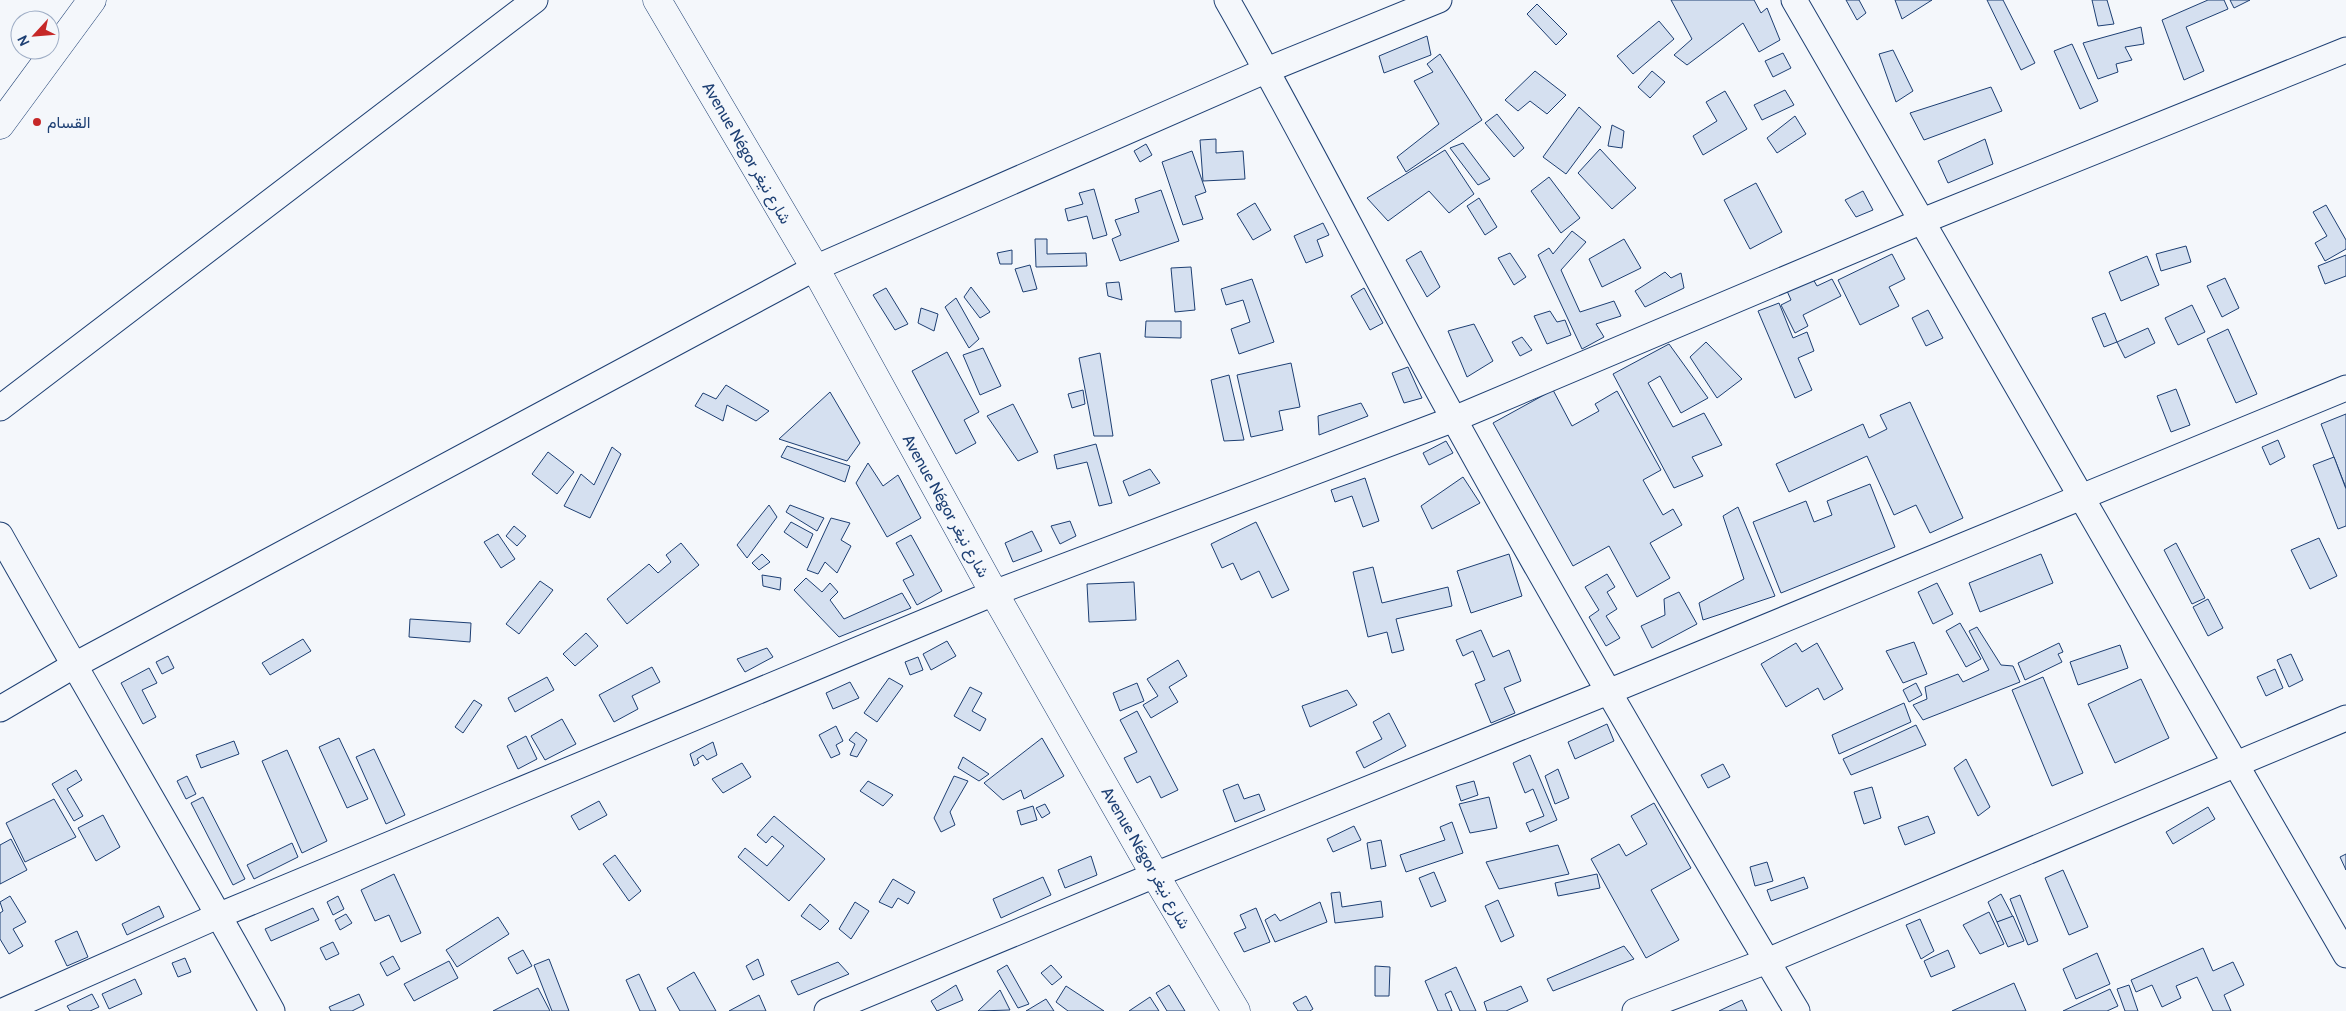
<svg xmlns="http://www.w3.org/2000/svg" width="2346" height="1011" font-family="Cabin,Vazirmatn,sans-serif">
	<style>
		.building { fill: #d5e0f0; stroke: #1d3f73 }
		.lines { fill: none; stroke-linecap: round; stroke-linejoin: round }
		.street-casing { stroke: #1d3f73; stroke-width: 27 }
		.secondary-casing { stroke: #1d3f73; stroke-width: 29 }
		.street { stroke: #f4f7fb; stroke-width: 25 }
		.secondary { stroke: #f4f7fb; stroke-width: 28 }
		.poi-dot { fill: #c62828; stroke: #f4f7fb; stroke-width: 2 }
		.labels { text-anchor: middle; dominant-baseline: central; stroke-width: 4; stroke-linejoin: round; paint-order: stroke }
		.poi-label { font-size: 16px; fill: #1d3f73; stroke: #f4f7fb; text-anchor: start }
		.street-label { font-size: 16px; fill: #1d3f73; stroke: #f4f7fb }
	</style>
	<rect width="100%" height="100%" fill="#f4f7fb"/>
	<!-- building -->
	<g class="building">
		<polygon points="1671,0 1754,0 1761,13 1767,8 1780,40 1759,52 1743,23 1687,65 1674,55 1692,39"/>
		<polygon points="1846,0 1859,0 1866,13 1857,20"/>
		<polygon points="1895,0 1932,0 1902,19"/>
		<polygon points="1987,0 2003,0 2035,63 2021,70"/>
		<polygon points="2092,0 2107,0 2114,24 2098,26"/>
		<polygon points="2208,0 2224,0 2228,9 2186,27 2204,71 2184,80 2162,20"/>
		<polygon points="2230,0 2250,0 2234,8"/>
		<polygon points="1537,4 1567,34 1556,45 1527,14"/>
		<polygon points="1659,21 1674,39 1633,74 1617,56"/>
		<polygon points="2141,27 2144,44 2125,47 2132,60 2116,64 2118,72 2098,79 2083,43"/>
		<polygon points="1427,36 1431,55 1384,73 1379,56"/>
		<polygon points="2072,44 2098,101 2080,109 2054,51"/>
		<polygon points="1893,50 1913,91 1896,102 1879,54"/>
		<polygon points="1783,53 1791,68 1773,77 1765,61"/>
		<polygon points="1440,54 1482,120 1406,172 1397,157 1439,124 1414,81 1433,72 1427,64"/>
		<polygon points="1535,71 1566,95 1547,114 1530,101 1518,111 1505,100"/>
		<polygon points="1652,71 1665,82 1650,98 1638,87"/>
		<polygon points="1991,87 2002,111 1924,140 1910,113"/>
		<polygon points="1785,90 1794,105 1762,120 1754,105"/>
		<polygon points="1725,91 1747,129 1703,155 1693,136 1717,121 1706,102"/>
		<polygon points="1579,107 1601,127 1566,174 1543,157"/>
		<polygon points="1497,114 1524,148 1514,157 1485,123"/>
		<polygon points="1795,116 1806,134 1777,153 1767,138"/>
		<polygon points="1612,125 1624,131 1622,148 1608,146"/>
		<polygon points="1216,139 1216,153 1243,151 1245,179 1203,181 1200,140"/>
		<polygon points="1985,139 1993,164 1948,183 1938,161"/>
		<polygon points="1463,143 1490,179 1478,185 1450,148"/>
		<polygon points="1146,144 1152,155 1140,162 1134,151"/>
		<polygon points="1600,149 1636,188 1612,209 1578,173"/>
		<polygon points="1445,150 1474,194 1449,213 1429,191 1388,221 1367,198"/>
		<polygon points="1192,151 1206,192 1195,196 1203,219 1183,225 1162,162"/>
		<polygon points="1549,177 1580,218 1561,233 1531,191"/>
		<polygon points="1756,183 1782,232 1750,249 1724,200"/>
		<polygon points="1094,189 1107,235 1093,239 1087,216 1068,221 1065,209 1083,204 1079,193"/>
		<polygon points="1161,190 1179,241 1120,261 1112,239 1121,235 1115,220 1139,212 1135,199"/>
		<polygon points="1863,191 1873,210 1856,217 1845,200"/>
		<polygon points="1479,198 1497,227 1485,235 1467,206"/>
		<polygon points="1255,203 1271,230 1253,240 1237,214"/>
		<polygon points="2326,205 2346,240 2346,249 2325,261 2315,243 2327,236 2313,212"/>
		<polygon points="1323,223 1329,235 1317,240 1323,256 1306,263 1294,236"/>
		<polygon points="1572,231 1586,242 1561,270 1580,312 1614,301 1621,316 1596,324 1604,337 1582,349 1538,255 1549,248 1553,254"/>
		<polygon points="1035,239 1047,239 1047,254 1086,253 1087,266 1036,267"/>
		<polygon points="1624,239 1641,268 1602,287 1589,259"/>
		<polygon points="2186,246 2191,262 2161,271 2156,254"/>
		<polygon points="1012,250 1012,264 1000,264 997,253"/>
		<polygon points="1421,251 1440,287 1427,297 1406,260"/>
		<polygon points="1510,253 1526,277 1514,285 1498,258"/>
		<polygon points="1892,254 1905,279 1889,287 1899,306 1860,325 1838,280"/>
		<polygon points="2346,255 2346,276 2325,284 2318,266"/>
		<polygon points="2147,256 2159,285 2121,301 2109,272"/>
		<polygon points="1030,265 1037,289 1023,292 1015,269"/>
		<polygon points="1191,267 1195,310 1175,312 1171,268"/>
		<polygon points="1665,272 1671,278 1681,273 1684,288 1645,307 1635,291"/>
		<polygon points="2225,278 2239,308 2222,317 2207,286"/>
		<polygon points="1252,279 1274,342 1239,354 1231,329 1250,322 1243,300 1226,305 1221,289"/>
		<polygon points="1813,279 1817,286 1832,279 1841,296 1803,315 1808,326 1795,333 1781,305 1791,300 1787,291"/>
		<polygon points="1119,282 1122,300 1108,296 1106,283"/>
		<polygon points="971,287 990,312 980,318 964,297"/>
		<polygon points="886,288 908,324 895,330 873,295"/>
		<polygon points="1364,288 1383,323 1370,330 1351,296"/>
		<polygon points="956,298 979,339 969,348 945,307"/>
		<polygon points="1779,303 1793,338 1807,332 1814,351 1798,358 1812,390 1795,398 1758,311"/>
		<polygon points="2192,305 2205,332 2178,345 2165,318"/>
		<polygon points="921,308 938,314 934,331 918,323"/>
		<polygon points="1928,310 1943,338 1926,346 1912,318"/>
		<polygon points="1550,311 1557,322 1565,320 1571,335 1547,344 1534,316"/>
		<polygon points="2105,313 2117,342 2104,347 2092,318"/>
		<polygon points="1146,321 1181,321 1181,338 1145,337"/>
		<polygon points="1474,324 1493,361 1467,377 1448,331"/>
		<polygon points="2148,328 2155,343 2125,358 2117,342"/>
		<polygon points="2228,329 2257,394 2236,403 2207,339"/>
		<polygon points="1522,337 1532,350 1520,356 1512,342"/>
		<polygon points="1706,342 1742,379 1717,398 1690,357"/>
		<polygon points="1669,344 1708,398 1681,413 1660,376 1648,383 1673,427 1704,413 1722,445 1692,457 1703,476 1674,488 1613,374"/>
		<polygon points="983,348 1001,386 980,395 963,355"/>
		<polygon points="947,352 979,412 964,420 976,443 956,454 912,371"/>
		<polygon points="1100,353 1113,436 1094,436 1079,358"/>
		<polygon points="1291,363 1300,407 1279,411 1283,430 1251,437 1237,375"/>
		<polygon points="1408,367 1422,398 1404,403 1392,373"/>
		<polygon points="1229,375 1244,440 1224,441 1211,380"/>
		<polygon points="726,385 769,411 756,421 727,405 723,421 695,406 703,393 716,399"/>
		<polygon points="2176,389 2190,425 2171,432 2157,396"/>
		<polygon points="1083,390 1085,404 1072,408 1068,394"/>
		<polygon points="1553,390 1572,426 1599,411 1595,404 1617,391 1661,470 1643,480 1663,515 1673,509 1682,525 1650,543 1670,578 1637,597 1609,546 1573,566 1493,423"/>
		<polygon points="830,392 860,443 847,461 779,439"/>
		<polygon points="1910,402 1963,518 1930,533 1916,505 1894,515 1867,456 1789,492 1776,464 1863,424 1869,438 1887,429 1880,415"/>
		<polygon points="1361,403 1368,416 1319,435 1318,416"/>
		<polygon points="1013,404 1038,452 1018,461 987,416"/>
		<polygon points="2346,414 2346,488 2321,424"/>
		<polygon points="2278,440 2285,457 2270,465 2262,447"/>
		<polygon points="1446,441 1453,453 1429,465 1423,453"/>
		<polygon points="1096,444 1112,503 1099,506 1087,462 1057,469 1054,455"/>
		<polygon points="787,446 850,466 845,482 781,457"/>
		<polygon points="612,447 621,454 590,518 564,506 581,474 594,485"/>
		<polygon points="548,452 574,472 557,494 532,474"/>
		<polygon points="2334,457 2346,489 2346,526 2338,529 2313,465"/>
		<polygon points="868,463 883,486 898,475 921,518 887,537 856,483"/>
		<polygon points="1150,469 1160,483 1129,496 1123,481"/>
		<polygon points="1463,477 1480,503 1432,529 1421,506"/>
		<polygon points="1365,478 1379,521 1363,527 1352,496 1335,502 1331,490"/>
		<polygon points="1870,484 1895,547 1781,593 1753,522 1806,501 1814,522 1832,515 1827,501"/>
		<polygon points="769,505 777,517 747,558 737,545"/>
		<polygon points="790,505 824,518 817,531 786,512"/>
		<polygon points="1738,507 1775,596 1703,620 1699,603 1744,579 1723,516"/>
		<polygon points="831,518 850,523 841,540 851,546 837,573 825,562 818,574 807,570"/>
		<polygon points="1070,521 1076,536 1060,544 1051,526"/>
		<polygon points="791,522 813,534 807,548 784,532"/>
		<polygon points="1256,522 1289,590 1272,598 1259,571 1241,580 1233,563 1222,568 1211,544"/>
		<polygon points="514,526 526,536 517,546 506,536"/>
		<polygon points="1032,531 1042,551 1013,562 1005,543"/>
		<polygon points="498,534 515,559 501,568 484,542"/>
		<polygon points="911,535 942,591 917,605 903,580 914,575 896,543"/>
		<polygon points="2319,538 2337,576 2310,589 2291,550"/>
		<polygon points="681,543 699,565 627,624 607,599 649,564 658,573 671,562 666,555"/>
		<polygon points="2176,543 2205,598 2192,604 2164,550"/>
		<polygon points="762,554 770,562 759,570 752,563"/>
		<polygon points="1509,554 1522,596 1471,613 1457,571"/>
		<polygon points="2041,554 2053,583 1980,612 1969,583"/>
		<polygon points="1373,567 1382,603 1448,587 1452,606 1396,619 1404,650 1392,653 1387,632 1368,637 1353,572"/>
		<polygon points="1607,574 1615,587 1607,592 1617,609 1606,616 1620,638 1606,646 1589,617 1599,610 1585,587"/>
		<polygon points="762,575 781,578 780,590 763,586"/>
		<polygon points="806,578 822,592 830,583 838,592 830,600 844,619 902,593 911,608 839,637 794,590"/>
		<polygon points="540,581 553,590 519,634 506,624"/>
		<polygon points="1134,582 1136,620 1089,622 1087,584"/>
		<polygon points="1937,583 1953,614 1933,624 1918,592"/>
		<polygon points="1679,592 1697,624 1652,648 1641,626 1665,615 1664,599"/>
		<polygon points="2208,599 2223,628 2208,636 2193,607"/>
		<polygon points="410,619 471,623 470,642 409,637"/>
		<polygon points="1960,623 1981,659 1966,667 1946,631"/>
		<polygon points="1977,627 2001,665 2013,666 2020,682 1923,720 1913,705 1927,699 1925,687 1958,674 1963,682 1989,670 1969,631"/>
		<polygon points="1481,630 1493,657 1509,650 1521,681 1504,688 1515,713 1491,723 1475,684 1485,680 1473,651 1463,656 1456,640"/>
		<polygon points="586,633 598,646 575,666 563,654"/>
		<polygon points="303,639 311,651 270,675 262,663"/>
		<polygon points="947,641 956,656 931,670 923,654"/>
		<polygon points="1914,642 1927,674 1903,683 1886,651"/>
		<polygon points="1796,643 1802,652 1817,643 1843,689 1824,700 1818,688 1786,707 1761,664"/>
		<polygon points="2059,643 2063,652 2058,654 2062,662 2025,680 2018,663"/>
		<polygon points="2120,645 2128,668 2078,685 2070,662"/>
		<polygon points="767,648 773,657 745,672 737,659"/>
		<polygon points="2291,654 2303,680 2289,687 2277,660"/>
		<polygon points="168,656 174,668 162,674 156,662"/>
		<polygon points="918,657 923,670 910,675 905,662"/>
		<polygon points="1178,660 1187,676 1169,687 1178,702 1151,718 1143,705 1158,696 1147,679"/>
		<polygon points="652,667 660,682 632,696 638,709 614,722 599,695"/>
		<polygon points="149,668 157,683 142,690 156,717 143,724 121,683"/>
		<polygon points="2275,669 2283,688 2266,696 2257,677"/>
		<polygon points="547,677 554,690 515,712 508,698"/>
		<polygon points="2043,677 2083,773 2052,786 2012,690"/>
		<polygon points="889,678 903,686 877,722 864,713"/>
		<polygon points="2141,679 2169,738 2115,763 2088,704"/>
		<polygon points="850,682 859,698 833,709 826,693"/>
		<polygon points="1137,683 1144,701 1120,711 1113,693"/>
		<polygon points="1916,683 1922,695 1909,702 1903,690"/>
		<polygon points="970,687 982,693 972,711 986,719 980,731 954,716"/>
		<polygon points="1347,690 1357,705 1310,727 1302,706"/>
		<polygon points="474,700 482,705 463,733 455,727"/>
		<polygon points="1904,703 1911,722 1839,754 1832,735"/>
		<polygon points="1137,711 1178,790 1161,798 1150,776 1137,783 1124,758 1137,752 1120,720"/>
		<polygon points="1389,713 1406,746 1364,768 1356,752 1382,739 1373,722"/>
		<polygon points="562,719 576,744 545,760 531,736"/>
		<polygon points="1607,724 1614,741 1575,759 1568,742"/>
		<polygon points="1916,725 1926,745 1851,775 1843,759"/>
		<polygon points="836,726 843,741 836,745 840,754 831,758 819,735"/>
		<polygon points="856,732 867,740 857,757 850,755 855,744 849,740"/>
		<polygon points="526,736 537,759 518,769 507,746"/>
		<polygon points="339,738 368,799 347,808 319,747"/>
		<polygon points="1042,738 1064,776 1024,799 1021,790 1003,800 984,783"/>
		<polygon points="234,741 239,754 201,768 196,755"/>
		<polygon points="713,742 717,755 707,760 703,755 697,759 699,763 694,766 690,754"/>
		<polygon points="374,749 405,815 386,824 356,757"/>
		<polygon points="287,750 327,841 302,853 262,761"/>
		<polygon points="1530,755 1557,820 1530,832 1526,823 1544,816 1533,789 1525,793 1513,763"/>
		<polygon points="963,757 989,774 979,781 958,768"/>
		<polygon points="1966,759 1990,807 1978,816 1954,768"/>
		<polygon points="742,763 751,777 723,793 712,779"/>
		<polygon points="1723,764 1730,777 1708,788 1701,775"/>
		<polygon points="1558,769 1569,798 1555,804 1545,776"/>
		<polygon points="76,770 82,780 67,789 83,816 74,821 52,784"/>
		<polygon points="187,776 196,794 186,799 177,781"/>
		<polygon points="954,776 968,781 950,812 955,825 941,832 934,818"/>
		<polygon points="868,781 893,795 883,806 860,791"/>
		<polygon points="1474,781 1478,795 1461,801 1456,786"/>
		<polygon points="1238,784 1244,799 1259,794 1265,810 1235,822 1223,790"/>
		<polygon points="1872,787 1881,818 1864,824 1854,792"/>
		<polygon points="203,797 245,879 233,885 191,803"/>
		<polygon points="1489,797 1497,828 1470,833 1459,804"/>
		<polygon points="54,799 76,837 25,862 6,823"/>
		<polygon points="599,801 607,815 579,830 571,816"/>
		<polygon points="1654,803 1691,868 1651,890 1679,940 1646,958 1591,859 1619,844 1626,856 1647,844 1631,816"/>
		<polygon points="1045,804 1050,813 1042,818 1036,808"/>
		<polygon points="1033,806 1037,820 1021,825 1017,811"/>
		<polygon points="2208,807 2215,819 2173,844 2166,832"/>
		<polygon points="103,815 120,847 96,861 78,828"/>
		<polygon points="774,816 825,859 789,901 738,857 745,848 767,866 784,846 772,836 766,843 757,835"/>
		<polygon points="1928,816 1935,833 1905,845 1898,827"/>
		<polygon points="1452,822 1463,853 1406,872 1400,855 1445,840 1440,827"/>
		<polygon points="1354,826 1361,840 1333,852 1327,839"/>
		<polygon points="11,839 27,870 0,884 0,845"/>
		<polygon points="1381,840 1386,866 1371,869 1367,843"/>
		<polygon points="292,843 298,857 254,879 247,865"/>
		<polygon points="1558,845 1569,874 1499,889 1486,862"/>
		<polygon points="2346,854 2346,870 2340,857"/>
		<polygon points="615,855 641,891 629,901 603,864"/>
		<polygon points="1091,856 1097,875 1065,888 1058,870"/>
		<polygon points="1767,862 1773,881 1755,886 1750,867"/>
		<polygon points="2063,870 2088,927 2069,935 2045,878"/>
		<polygon points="1434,872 1446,901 1431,907 1419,878"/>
		<polygon points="394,874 421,933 401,942 389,915 375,921 361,890"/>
		<polygon points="1597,874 1600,888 1558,896 1555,883"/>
		<polygon points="1043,877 1051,895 1001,918 993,899"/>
		<polygon points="1804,877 1808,888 1771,901 1767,890"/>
		<polygon points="893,879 915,892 908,904 898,898 892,908 879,902"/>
		<polygon points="1340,892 1342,907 1381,901 1383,917 1335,923 1331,893"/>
		<polygon points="2001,894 2013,917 1997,922 1988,902"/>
		<polygon points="2020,895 2038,941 2028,945 2010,899"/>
		<polygon points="10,896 26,922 13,929 23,946 9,954 0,939 0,913 3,911 0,902"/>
		<polygon points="338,896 344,909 333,915 327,902"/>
		<polygon points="1498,900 1514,936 1501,942 1485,906"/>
		<polygon points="855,902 869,911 851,939 839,929"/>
		<polygon points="1320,902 1327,922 1275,942 1265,920 1275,914 1280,921"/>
		<polygon points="810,904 829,921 820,930 801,916"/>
		<polygon points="159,906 164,917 127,935 122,924"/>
		<polygon points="313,908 319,920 271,941 265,929"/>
		<polygon points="1256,908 1270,942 1244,952 1234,933 1246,928 1240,915"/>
		<polygon points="1989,912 2004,944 1980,954 1963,925"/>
		<polygon points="346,914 352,923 340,930 335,920"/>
		<polygon points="2013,916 2024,941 2008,947 1997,922"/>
		<polygon points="498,917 509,934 457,967 446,950"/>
		<polygon points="1920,919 1934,951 1921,959 1906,925"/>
		<polygon points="77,931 88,957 67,966 55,941"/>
		<polygon points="333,942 339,954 326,960 320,948"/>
		<polygon points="1624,946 1634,959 1553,991 1547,979"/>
		<polygon points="2203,948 2213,971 2233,962 2244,985 2224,995 2231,1011 2213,1011 2197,977 2176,986 2181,998 2162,1007 2152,985 2136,992 2131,980"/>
		<polygon points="523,950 532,966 517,974 508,958"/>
		<polygon points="1948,950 1955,967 1931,977 1924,961"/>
		<polygon points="2097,953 2110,984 2076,999 2063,969"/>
		<polygon points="393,956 400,969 387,976 380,963"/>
		<polygon points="185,958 191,972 178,977 172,963"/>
		<polygon points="549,959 569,1011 552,1011 534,965"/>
		<polygon points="758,959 764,975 753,980 746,966"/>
		<polygon points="449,961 458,978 414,1001 404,984"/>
		<polygon points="838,962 849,974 798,995 791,981"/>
		<polygon points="1007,965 1029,1004 1018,1008 997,971"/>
		<polygon points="1051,965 1062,977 1052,985 1041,973"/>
		<polygon points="1375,966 1390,967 1389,996 1375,996"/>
		<polygon points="1456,967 1476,1011 1460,1011 1451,991 1445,994 1452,1011 1438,1011 1425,981"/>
		<polygon points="694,972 716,1011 680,1011 667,988"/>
		<polygon points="639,974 656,1011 640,1011 626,980"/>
		<polygon points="135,979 142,994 109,1009 102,994"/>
		<polygon points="2014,983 2026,1011 1952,1011"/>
		<polygon points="956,985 963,1000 937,1011 931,1001"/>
		<polygon points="1169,985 1185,1011 1167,1011 1156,993"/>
		<polygon points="2129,985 2138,1011 2125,1011 2117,989"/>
		<polygon points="1066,986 1104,1011 1068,1011 1056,1002"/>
		<polygon points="1521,986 1528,1001 1506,1011 1487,1011 1484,1002"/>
		<polygon points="538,988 550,1011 493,1011"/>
		<polygon points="2110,989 2118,1006 2107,1011 2063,1011"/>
		<polygon points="1000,990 1010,1010 978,1011"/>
		<polygon points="92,994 99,1007 90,1011 70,1011 67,1006"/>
		<polygon points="359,994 364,1005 352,1011 331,1011 329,1007"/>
		<polygon points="759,995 766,1011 729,1011"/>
		<polygon points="1306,996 1313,1009 1310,1011 1298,1011 1293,1003"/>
		<polygon points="1150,997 1159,1011 1129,1011"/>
		<polygon points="1046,999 1054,1011 1026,1011"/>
		<polygon points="1742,1000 1747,1011 1719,1011"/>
	</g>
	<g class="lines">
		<defs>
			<g id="street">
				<path d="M1227,0C1306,138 1377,281 1455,421C1565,620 1680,816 1797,1011"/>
				<polyline points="1794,0 2346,955"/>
				<polyline points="0,408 535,0"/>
				<path d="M0,535C90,695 184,851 272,1011"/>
				<polyline points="0,709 73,666 815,268 1267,70 1439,0"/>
				<polyline points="3,1011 220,915 994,593 1454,419 1920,222 2346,50"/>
				<polyline points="827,1011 1155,875 1608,692 2346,388"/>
				<polyline points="1635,1011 1767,961 2346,718"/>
			</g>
			<g id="secondary">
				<polyline points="657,0 815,268 994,593 1155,875 1236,1011"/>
				<polyline points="0,125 92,0"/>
			</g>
		</defs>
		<!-- street casing -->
		<use href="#street" class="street-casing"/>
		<!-- secondary casing -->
		<use href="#secondary" class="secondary-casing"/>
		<!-- street -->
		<use href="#street" class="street"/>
		<!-- secondary -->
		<use href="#secondary" class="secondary"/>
	</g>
	<!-- markers -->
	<circle class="poi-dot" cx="37" cy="122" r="5"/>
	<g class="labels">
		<!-- poi labels -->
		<g class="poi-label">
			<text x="47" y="122">القسام</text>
		</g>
		<!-- street labels -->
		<g class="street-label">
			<text transform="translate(747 153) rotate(60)">Avenue Négor شارع نيغر</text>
			<text transform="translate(946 506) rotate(61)">Avenue Négor شارع نيغر</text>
			<text transform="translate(1146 858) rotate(60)">Avenue Négor شارع نيغر</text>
		</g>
	</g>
	<!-- north arrow -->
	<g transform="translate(35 35) rotate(244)"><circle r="24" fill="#f4f7fb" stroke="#9eadc5"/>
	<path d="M0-4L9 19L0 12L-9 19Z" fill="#c62828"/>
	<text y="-8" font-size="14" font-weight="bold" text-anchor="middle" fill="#1d3f73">N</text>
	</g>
</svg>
